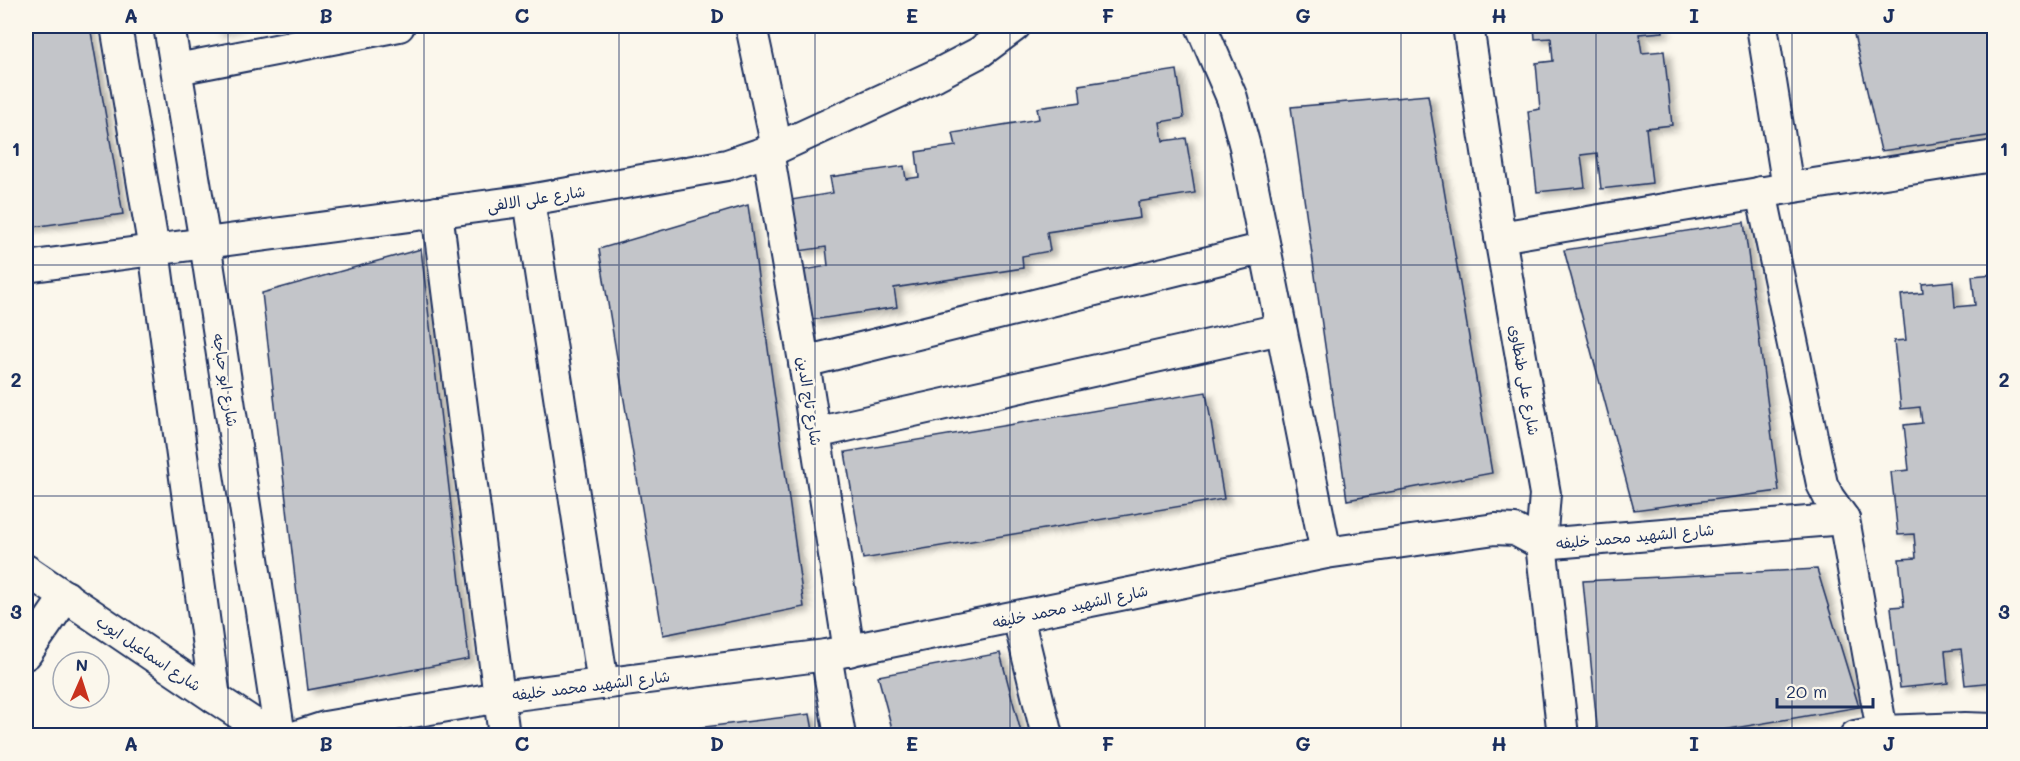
<svg xmlns="http://www.w3.org/2000/svg" width="2020" height="761" font-family="Mali,'Playpen Sans Arabic',sans-serif">
	<style>
		.building { fill: #c3c5c9; stroke: #1b2f5e; stroke-width: 1.5; filter: url(#shadow) }
		.lines { fill: none; stroke-linecap: round; stroke-linejoin: round }
		.street-casing { stroke: #1b2f5e; stroke-width: 34 }
		.street { stroke: #fbf7ec; stroke-width: 30 }
		.grid { fill: none; stroke: #1b2f5e; stroke-width: 1.5; stroke-opacity: 0.55 }
		.labels { text-anchor: middle; dominant-baseline: central; stroke-width: 5; stroke-linejoin: round; paint-order: stroke }
		.street-label { font-size: 15px; fill: #1b2f5e; stroke: #fbf7ec }
		.neatline { fill: none; stroke: #1b2f5e; stroke-width: 2 }
		.grid-label { font-size: 20px; text-anchor: middle; font-weight: bold; fill: #1b2f5e }
	</style>
	<defs>
		<filter id="shadow"><feDropShadow dx="6" dy="4" stdDeviation="3" flood-color="#0004"/></filter>
	</defs>
	<rect width="100%" height="100%" fill="#fbf7ec"/>
	<filter id="ink" filterUnits="userSpaceOnUse"><feTurbulence type="fractalNoise" baseFrequency=".0167" numOctaves="2"/><feDisplacementMap in="SourceGraphic" scale="12" xChannelSelector="R" yChannelSelector="G"/><feConvolveMatrix kernelMatrix="1 2 1 2 8 2 1 2 1" color-interpolation-filters="sRGB"/></filter>
	<g filter="url(#ink)">
		<!-- building -->
		<g class="building">
			<polygon points="26,26 90,26 123,214 26,228"/>
			<polygon points="215,26 240,26 216,31"/>
			<polygon points="1534,26 1662,26 1663,32 1639,34 1642,53 1664,51 1672,125 1646,128 1652,183 1601,189 1597,153 1581,155 1585,187 1537,192 1528,111 1540,109 1536,63 1553,61 1551,38 1535,39"/>
			<polygon points="1852,26 1994,26 1994,135 1881,151"/>
			<polygon points="1177,70 1184,118 1160,122 1163,141 1186,138 1195,193 1138,202 1140,218 1047,232 1050,251 1022,256 1023,268 894,288 897,307 812,320 804,270 828,266 826,247 799,251 791,200 833,193 830,177 904,166 906,179 919,177 916,152 956,146 953,133 1039,119 1037,108 1081,102 1079,85"/>
			<polygon points="1428,95 1492,473 1347,500 1291,107"/>
			<polygon points="748,205 804,607 663,635 599,249"/>
			<polygon points="1744,222 1779,491 1634,510 1564,250"/>
			<polygon points="421,249 469,659 308,690 262,293"/>
			<polygon points="1994,274 1994,682 1965,685 1961,649 1945,651 1948,683 1900,688 1891,607 1904,606 1899,559 1916,558 1914,534 1898,535 1891,472 1909,470 1904,425 1922,423 1920,407 1901,409 1894,341 1906,340 1901,295 1923,293 1922,284 1953,281 1955,307 1975,305 1972,276"/>
			<polygon points="1206,392 1224,499 863,559 845,452"/>
			<polygon points="1817,569 1859,707 1688,736 1598,736 1583,581"/>
			<polygon points="1000,653 1022,736 894,736 878,676"/>
			<polygon points="810,714 814,736 633,736"/>
		</g>
		<g class="lines">
			<defs>
				<g id="street">
					<polyline points="116,26 154,250 215,698"/>
					<polyline points="169,26 205,243 280,736"/>
					<polyline points="751,26 777,148"/>
					<polyline points="1201,26 1232,98 1245,147 1326,553"/>
					<polyline points="1468,26 1500,237 1545,494 1541,544 1563,736"/>
					<polyline points="1762,26 1788,188"/>
					<polyline points="177,69 399,26"/>
					<polyline points="768,151 804,362 849,651"/>
					<polyline points="1761,192 1822,484 1829,498 1844,519 1882,731"/>
					<polyline points="529,200 603,684"/>
					<polyline points="437,212 504,736"/>
					<polyline points="1500,237 1788,188 1994,156"/>
					<polyline points="26,267 529,200 727,165 777,148 936,75 980,52 1015,26"/>
					<polyline points="804,362 1265,248"/>
					<polyline points="815,433 1281,329"/>
					<polyline points="26,570 215,698 273,736"/>
					<polyline points="1018,617 1047,736"/>
					<polyline points="26,654 66,596"/>
					<polyline points="826,655 840,736"/>
					<polyline points="297,736 325,727 500,697 826,655 1326,553 1495,529 1515,530 1541,544 1844,519"/>
					<polyline points="1855,736 1882,731 1965,728 1994,729"/>
				</g>
			</defs>
			<!-- street casing -->
			<use href="#street" class="street-casing"/>
			<!-- street -->
			<use href="#street" class="street"/>
		</g>
	</g>
	<!-- grid -->
	<path class="grid" d="M228,26V736M424,26V736M619,26V736M815,26V736M1010,26V736M1205,26V736M1401,26V736M1596,26V736M1792,26V736M26,265H1994M26,496H1994"/>
	<g class="labels">
		<!-- street labels -->
		<g class="street-label">
			<text transform="translate(536 198) rotate(-9)">شارع على الالفى</text>
			<text transform="translate(226 380) rotate(81)">شارع ابو حباجه</text>
			<text transform="translate(1525 380) rotate(80)">شارع على طنطاوى</text>
			<text transform="translate(810 401) rotate(81)">شارع تاج الدين</text>
			<text transform="translate(1635 536) rotate(-5)">شارع الشهيد محمد خليفه</text>
			<text transform="translate(1070 606) rotate(-12)">شارع الشهيد محمد خليفه</text>
			<text transform="translate(149 653) rotate(34)">شارع اسماعيل ايوب</text>
			<text transform="translate(591 685) rotate(-7)">شارع الشهيد محمد خليفه</text>
		</g>
	</g>
	<!-- margin -->
	<rect width="2020" height="761" fill="none" stroke="#fbf7ec" stroke-width="66"/>
	<!-- north arrow -->
	<g transform="translate(81 680) rotate(3)"><circle r="28" fill="#fbf7ec" stroke="#a1a7b3" stroke-width="1.5"/>
	<path d="M0-4.5L10 22L0 15L-10 22Z" fill="#c8321e"/>
	<text y="-9" font-size="16" font-weight="bold" text-anchor="middle" fill="#1b2f5e">N</text>
	</g>
	<!-- scale -->
	<path d="M1777 698v9h96v-9" fill="none" stroke="#1b2f5e" stroke-width="3"/>
	<text x="1786" y="698" font-size="18" fill="#1b2f5e" stroke="#fbf7ec" stroke-width="4.5" paint-order="stroke">20 m</text>
	<rect x="33" y="33" width="1954" height="695" class="neatline"/>
	<g class="grid-label">
		<text x="131" y="23">A</text>
		<text x="326" y="23">B</text>
		<text x="522" y="23">C</text>
		<text x="717" y="23">D</text>
		<text x="912" y="23">E</text>
		<text x="1108" y="23">F</text>
		<text x="1303" y="23">G</text>
		<text x="1499" y="23">H</text>
		<text x="1694" y="23">I</text>
		<text x="1889" y="23">J</text>
		<text x="16" y="156">1</text>
		<text x="2004" y="156">1</text>
		<text x="16" y="387">2</text>
		<text x="2004" y="387">2</text>
		<text x="16" y="619">3</text>
		<text x="2004" y="619">3</text>
		<text x="131" y="751">A</text>
		<text x="326" y="751">B</text>
		<text x="522" y="751">C</text>
		<text x="717" y="751">D</text>
		<text x="912" y="751">E</text>
		<text x="1108" y="751">F</text>
		<text x="1303" y="751">G</text>
		<text x="1499" y="751">H</text>
		<text x="1694" y="751">I</text>
		<text x="1889" y="751">J</text>
	</g>
</svg>
